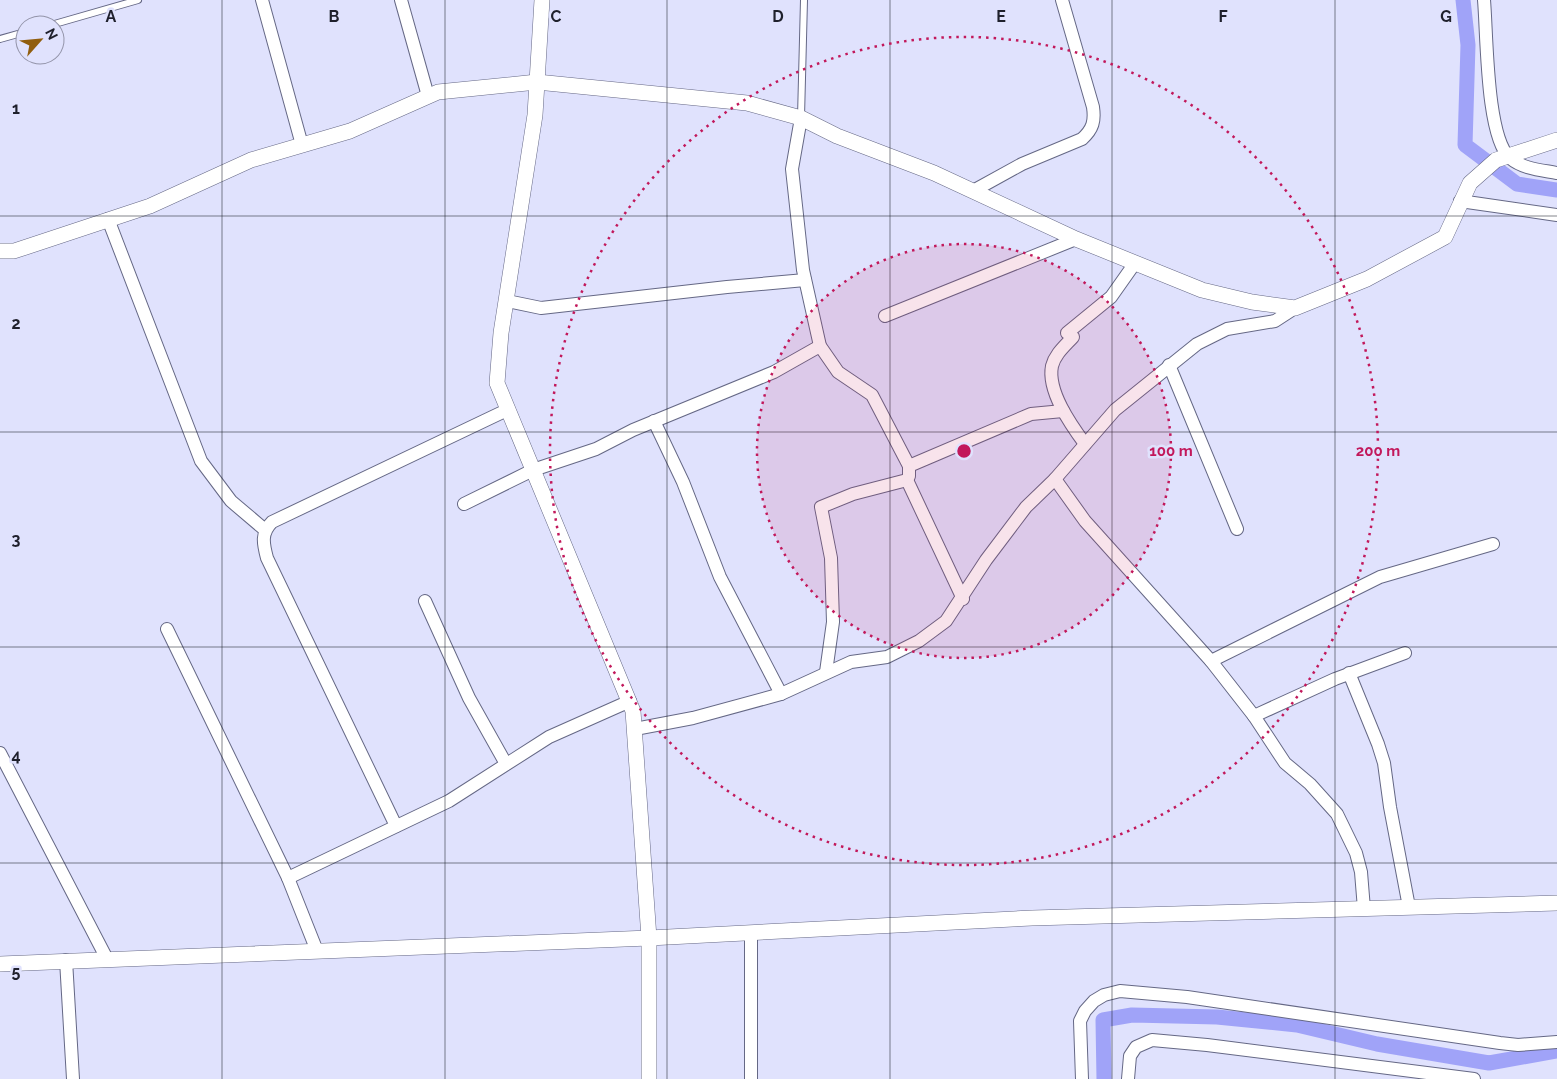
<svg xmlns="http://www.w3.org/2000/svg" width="1557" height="1079" font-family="Raleway,sans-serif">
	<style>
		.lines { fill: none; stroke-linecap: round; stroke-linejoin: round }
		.canal { stroke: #a0a3f8; stroke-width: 15 }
		.service-casing { stroke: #656885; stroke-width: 8 }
		.minor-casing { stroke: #656885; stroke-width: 14 }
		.tertiary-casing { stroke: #656885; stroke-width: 16 }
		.service { stroke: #fff; stroke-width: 6 }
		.minor { stroke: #fff; stroke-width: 12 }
		.tertiary { stroke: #fff; stroke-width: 15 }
		.grid { fill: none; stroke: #1f202c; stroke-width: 1; stroke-opacity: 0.55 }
		.ring { fill: none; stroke: #c2185b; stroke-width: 2.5; stroke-dasharray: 2.5 5 }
		.grid-label { font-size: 16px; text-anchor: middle; font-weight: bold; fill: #1f202c; stroke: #e0e2fd; stroke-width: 5; stroke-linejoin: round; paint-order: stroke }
		.centre { fill: #c2185b; stroke: #e0e2fd; stroke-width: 2.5 }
		.ring-label { font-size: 15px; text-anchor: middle; font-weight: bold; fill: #c2185b; stroke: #e0e2fd; stroke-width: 5; stroke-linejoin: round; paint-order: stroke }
	</style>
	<rect width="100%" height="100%" fill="#e0e2fd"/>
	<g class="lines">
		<!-- canal -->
		<g class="canal">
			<polyline points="1463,0 1468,45 1465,145 1517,184 1557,190"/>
			<polyline points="1104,1079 1103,1020 1132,1015 1217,1017 1297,1025 1377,1044 1489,1063 1557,1051"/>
		</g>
		<defs>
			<g id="service">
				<polyline points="51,25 138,0"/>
				<polyline points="0,39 25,32"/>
				<polyline points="801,117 804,0"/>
			</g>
			<g id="minor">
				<polyline points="262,0 302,145"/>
				<polyline points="401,0 428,96"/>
				<path d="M1484,0C1487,33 1486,137 1510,158C1523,169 1541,170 1557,173"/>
				<polyline points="801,118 792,169 803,270 820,346 838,372 872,395 909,466 909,476 907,480 853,494 821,507 831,558 833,622 826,672"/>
				<path d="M973,191L1022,164L1082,139C1093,129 1095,121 1093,107L1062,0"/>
				<polyline points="1460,201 1557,215"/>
				<polyline points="108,219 201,461 231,501 264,529"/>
				<polyline points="507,301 541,308 727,287 805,280"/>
				<polyline points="885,316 1076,239"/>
				<polyline points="1067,333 1111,297 1135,263"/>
				<path d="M1073,337C1065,346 1055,354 1052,366C1047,391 1071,425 1085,444"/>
				<polyline points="1169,365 1237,529"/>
				<polyline points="654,421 683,482 720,577 781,694"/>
				<polyline points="909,466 1031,414 1063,411"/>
				<polyline points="1055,479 1085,521 1211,661 1254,716 1285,763 1310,784 1337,814 1356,853 1361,872 1364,909"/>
				<polyline points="907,480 963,599"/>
				<polyline points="464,504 533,470 596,449 633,430 774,372 820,346"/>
				<polyline points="425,601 469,698 506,764"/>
				<polyline points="167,629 288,878 317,951"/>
				<polyline points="1211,661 1380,577 1493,544"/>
				<polyline points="1349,673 1378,744 1384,763 1390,807 1409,907"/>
				<polyline points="1254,716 1335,679 1405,653"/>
				<polyline points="635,729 693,718 781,694 851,662 887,657 919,641 946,621 986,560 1026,507 1055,479 1115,410 1197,344 1227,329 1275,321 1295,308"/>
				<polyline points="0,753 107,959"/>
				<path d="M396,826L267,558C263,543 261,533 272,522L507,410"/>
				<polyline points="288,878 449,801 549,737 630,701"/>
				<polyline points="751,932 751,1079"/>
				<polyline points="66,960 73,1079"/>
				<polyline points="1082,1079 1080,1021 1085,1011 1094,1001 1104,995 1120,991 1187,997 1500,1043 1518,1045 1557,1042"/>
				<polyline points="1128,1079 1130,1056 1136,1047 1152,1040 1207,1045 1474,1079"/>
			</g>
			<g id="tertiary">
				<polyline points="542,0 535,115 501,333 497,383 633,711 649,938 649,1079"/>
				<polyline points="0,251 14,251 150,206 251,160 350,131 438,92 537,82 747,103 801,118 837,136 934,173 1076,239 1202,290 1252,302 1295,308 1367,279 1445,237 1470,183 1496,160 1557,140"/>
				<polyline points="0,964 649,938 1032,918 1557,903"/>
			</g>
		</defs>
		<!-- service casing -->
		<use href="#service" class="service-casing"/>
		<!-- minor casing -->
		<use href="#minor" class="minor-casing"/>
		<!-- tertiary casing -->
		<use href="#tertiary" class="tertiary-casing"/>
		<!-- service -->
		<use href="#service" class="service"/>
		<!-- minor -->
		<use href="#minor" class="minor"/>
		<!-- tertiary -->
		<use href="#tertiary" class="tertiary"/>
	</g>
	<!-- grid -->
	<path class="grid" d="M222,0V1079M445,0V1079M667,0V1079M890,0V1079M1112,0V1079M1335,0V1079M0,216H1557M0,432H1557M0,647H1557M0,863H1557"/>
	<!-- distance rings -->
	<circle cx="964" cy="451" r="207" fill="#c2185b" fill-opacity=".12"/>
	<g class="ring">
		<circle cx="964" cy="451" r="207"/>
		<circle cx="964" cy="451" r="414"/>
	</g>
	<g class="grid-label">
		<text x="111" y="22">A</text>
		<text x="334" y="22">B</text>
		<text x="556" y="22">C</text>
		<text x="778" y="22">D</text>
		<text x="1001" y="22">E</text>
		<text x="1223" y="22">F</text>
		<text x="1446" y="22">G</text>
		<text x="16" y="114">1</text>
		<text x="16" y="329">2</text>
		<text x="16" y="545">3</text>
		<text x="16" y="761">4</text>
		<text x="16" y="977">5</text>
	</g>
	<circle cx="964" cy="451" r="8" class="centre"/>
	<g class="ring-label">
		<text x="1171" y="456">100 m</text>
		<text x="1378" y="456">200 m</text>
	</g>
	<!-- north arrow -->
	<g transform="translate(40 40) rotate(63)"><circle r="24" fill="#e0e2fd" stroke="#9394a9"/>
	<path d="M0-4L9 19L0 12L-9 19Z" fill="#915e0e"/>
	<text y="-8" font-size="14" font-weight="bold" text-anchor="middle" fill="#1f202c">N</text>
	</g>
</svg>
